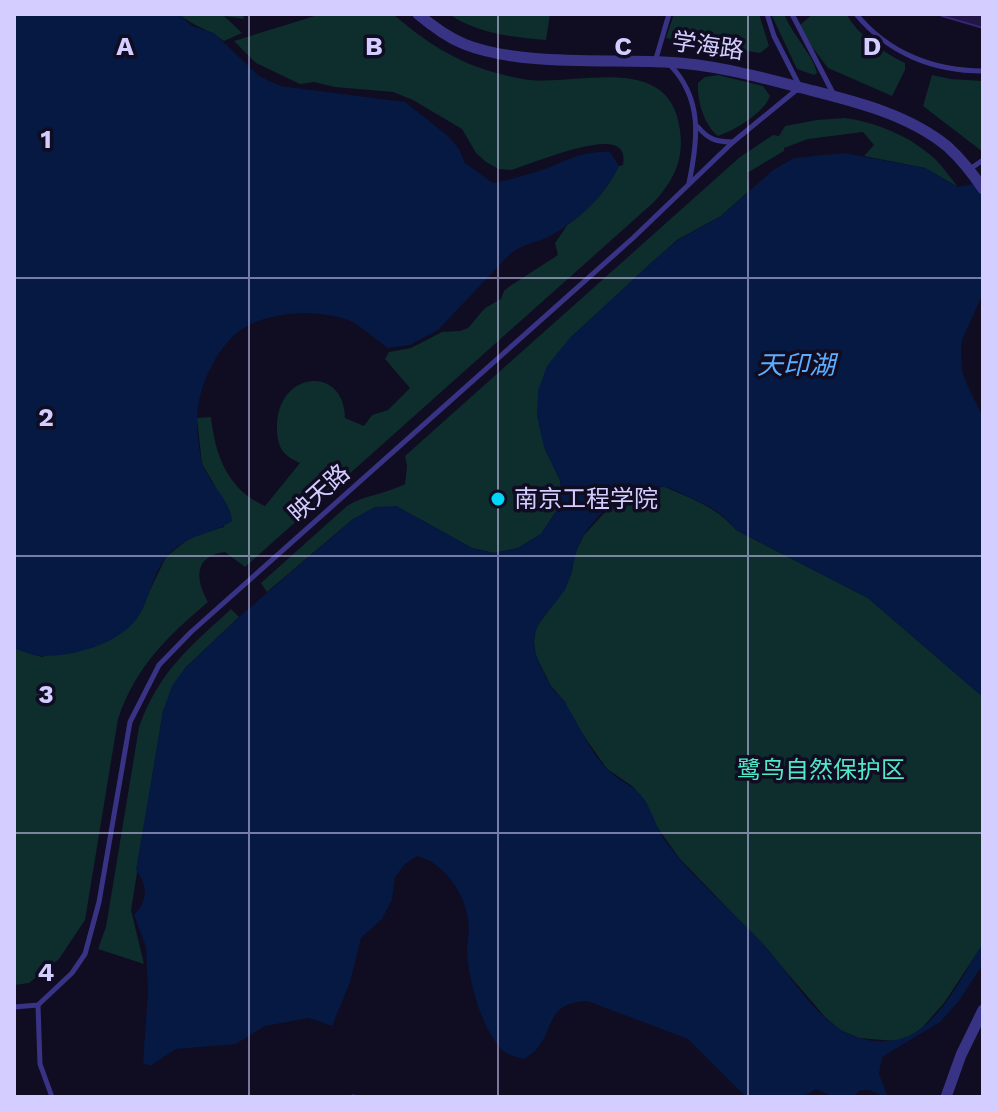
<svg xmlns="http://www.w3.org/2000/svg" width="997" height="1111" font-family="'Work Sans','Noto Sans SC',sans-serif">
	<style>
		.green { fill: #0e2d2d }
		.water { fill: #051942 }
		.building { fill: #211645; stroke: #382673; stroke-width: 2 }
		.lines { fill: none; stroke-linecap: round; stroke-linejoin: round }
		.service { stroke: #393385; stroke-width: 5 }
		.minor { stroke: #393385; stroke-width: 11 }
		.grid { fill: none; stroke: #d4cdff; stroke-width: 2; stroke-opacity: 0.55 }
		.poi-dot { fill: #00d7f8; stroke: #100c22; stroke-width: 3 }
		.labels { text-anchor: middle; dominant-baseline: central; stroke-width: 7; stroke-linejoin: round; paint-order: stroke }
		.street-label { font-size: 24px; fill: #d4cdff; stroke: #100c22 }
		.poi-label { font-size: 24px; fill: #d4cdff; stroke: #100c22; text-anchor: start }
		.park-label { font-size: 24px; fill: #50e8c7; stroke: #100c22 }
		.water-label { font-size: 26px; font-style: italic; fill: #5baeff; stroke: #100c22 }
		.grid-label { font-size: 26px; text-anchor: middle; font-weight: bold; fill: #d4cdff; stroke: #100c22; stroke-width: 7; stroke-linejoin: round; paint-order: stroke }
	</style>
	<rect width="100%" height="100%" fill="#100c22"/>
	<!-- green -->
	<g class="green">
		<path d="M179,14H243L244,19L224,16L242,33L224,41C210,30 193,26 179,14Z"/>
		<path d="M321,14H393C435,50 468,69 523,79C573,88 670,49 680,130C684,160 674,180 654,202L245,567L225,552C194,556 195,579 208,602C167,637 136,666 118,719L85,920L59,959L29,983L14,985V648L42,657L137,617L166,557L193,535L224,527L215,486L202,464L197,418L211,417C215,455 228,490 265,506L300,463C284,456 278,449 277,431C274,370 345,364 345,418L364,426L372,415L388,410L410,388L385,359L389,352L411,348L442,332L460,331L468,328L485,308L501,299L504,291L510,286L558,255L555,243L568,224L619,166L623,165C624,159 624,152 619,148C604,133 531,164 511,170L499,169L486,162L476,153L462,129L413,100L393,92L335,87L314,82L300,84L256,63L234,41Z"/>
		<path d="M449,14H550L546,40C512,37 478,34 449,14Z"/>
		<polygon points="674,14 759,14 769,46 760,53 666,38"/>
		<path d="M771,14H784C792,34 813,55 817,73L814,75L797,69Z"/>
		<path d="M813,14H846C860,37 881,51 905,63V70L892,96L828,68L803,35L800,25Z"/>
		<path d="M718,75L763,86L770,96C764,113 735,130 718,136C704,125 697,101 698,83L705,77Z"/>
		<polygon points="932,75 951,79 983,81 983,152 923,106"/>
		<path d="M845,118C874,122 905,134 928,153C940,162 949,176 958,187L925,168L864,156L874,145L863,132L808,139L784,148V151L747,173L749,191L721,216L677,240L569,339L544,447L560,480L562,496L555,513L541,534L518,548L494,553L472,548L396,506L353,519L267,592L261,583L347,506C364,495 386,494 405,484L407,466L405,456L740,157L773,135L779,136L785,126L817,120Z"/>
		<path d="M665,487C692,499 717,507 736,530L868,598L983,697V944L944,1003L922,1028L910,1036L895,1041L859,1038L840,1030L825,1017L765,947L680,859L657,827L645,801L632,786L607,769L572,719L565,702L551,686L536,656L534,642L536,627L565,589L572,571L574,555L584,535L620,496L641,488Z"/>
		<path d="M231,609L239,617L185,668L163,711L131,910L144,964L98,949L106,927L139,727C159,671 189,648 231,609Z"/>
	</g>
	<!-- water -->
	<g class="water">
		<path d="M14,14H179L192,26L214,33L259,76L280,86L405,102L448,136L459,149L465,163L493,183C509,180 526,175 542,170C566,161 584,150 610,152L619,166C606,195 579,220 552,235C538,243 527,242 511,253L438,330L410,345L388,348C376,340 362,326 348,320C317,309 270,311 242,329C216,347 197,389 197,420C197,432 199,450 202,462C208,484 230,498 232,521C210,536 188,533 167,556C153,572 150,599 138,617C119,644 75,656 44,656C34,657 23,651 14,648Z"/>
		<path d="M844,153L925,168L958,187L983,182V293L962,340L961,353L962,371L968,387L983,417V697L868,598L736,530C724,514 711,507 693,499C684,495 674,489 665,487C632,482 598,511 582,538C573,554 574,573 565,589C554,608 532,622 534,646C535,655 547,681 553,689C557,694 562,698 565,703C579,724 589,751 607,769C618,781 634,785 644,799C653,812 656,829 666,842C695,881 734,912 766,947C789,973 809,1008 838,1028C853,1039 878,1044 896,1040C938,1032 961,976 983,944V964L959,1001L940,1022L882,1057L879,1074L888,1097C879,1097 874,1089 864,1090C854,1091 861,1093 853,1096C840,1102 828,1094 816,1089L802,1097H746L688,1039L587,1001C538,1003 559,1042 523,1059C518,1057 511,1056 506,1053C483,1037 468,978 467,951C467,941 470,930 468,920C465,893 443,862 417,856L405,864L395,877L392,900L382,919L361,938L350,982L332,1026L309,1018L265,1026L236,1044L176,1049L150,1066L143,1063L148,993L146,947L134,915C148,900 148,886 136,870L163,711L172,686L185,668L239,617L353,519L375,507L396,506L472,548L494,553L518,548L541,534L555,513L562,495L560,480L544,447L537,416L538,391L547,366L569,339L655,259L678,240L721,216L773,170L794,158Z"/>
	</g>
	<!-- building -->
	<polygon class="building" points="942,14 983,14 983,28 942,16"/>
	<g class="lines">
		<!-- service -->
		<g class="service">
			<polyline points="792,14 834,95"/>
			<path d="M856,14C888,53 933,71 983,71"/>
			<polyline points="655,62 669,14"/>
			<path d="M670,65C703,99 698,140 689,183"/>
			<path d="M698,127C709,140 717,142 733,142"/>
			<polyline points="970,169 983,160"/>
			<polyline points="38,1005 40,1064 52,1097"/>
			<polyline points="14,1007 38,1005 72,973 85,954 99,902 130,722 159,665 191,632 633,238 733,142 800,87 774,36 767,14"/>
			<polyline points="353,1097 354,1097"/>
		</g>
		<!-- minor -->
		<g class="minor">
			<path d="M418,14C431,25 447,37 464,44C519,66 604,59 664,62C712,64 756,76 802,88C852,101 907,113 948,147C961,159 973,174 983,189"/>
			<polyline points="946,1097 961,1055 983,1010"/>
		</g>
	</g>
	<!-- grid -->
	<path class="grid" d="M249,14V1097M498,14V1097M748,14V1097M14,278H983M14,556H983M14,833H983"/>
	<!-- markers -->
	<circle class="poi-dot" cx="498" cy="499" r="8"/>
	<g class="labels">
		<!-- street labels -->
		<g class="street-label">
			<text transform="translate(708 46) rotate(8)">学海路</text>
			<text transform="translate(319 493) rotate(-42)">映天路</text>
		</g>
		<!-- poi labels -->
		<g class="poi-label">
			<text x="514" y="499">南京工程学院</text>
		</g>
		<!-- park labels -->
		<g class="park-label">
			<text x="821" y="770">鹭鸟自然保护区</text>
		</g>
		<!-- water labels -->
		<g class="water-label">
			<text x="796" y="365">天印湖</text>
		</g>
	</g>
	<g class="grid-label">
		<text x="125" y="55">A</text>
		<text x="374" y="55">B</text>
		<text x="623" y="55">C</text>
		<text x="872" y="55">D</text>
		<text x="46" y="148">1</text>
		<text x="46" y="426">2</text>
		<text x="46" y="703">3</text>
		<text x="46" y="981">4</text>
	</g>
	<!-- border -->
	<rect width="997" height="1111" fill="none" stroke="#d4cdff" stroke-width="32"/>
</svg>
